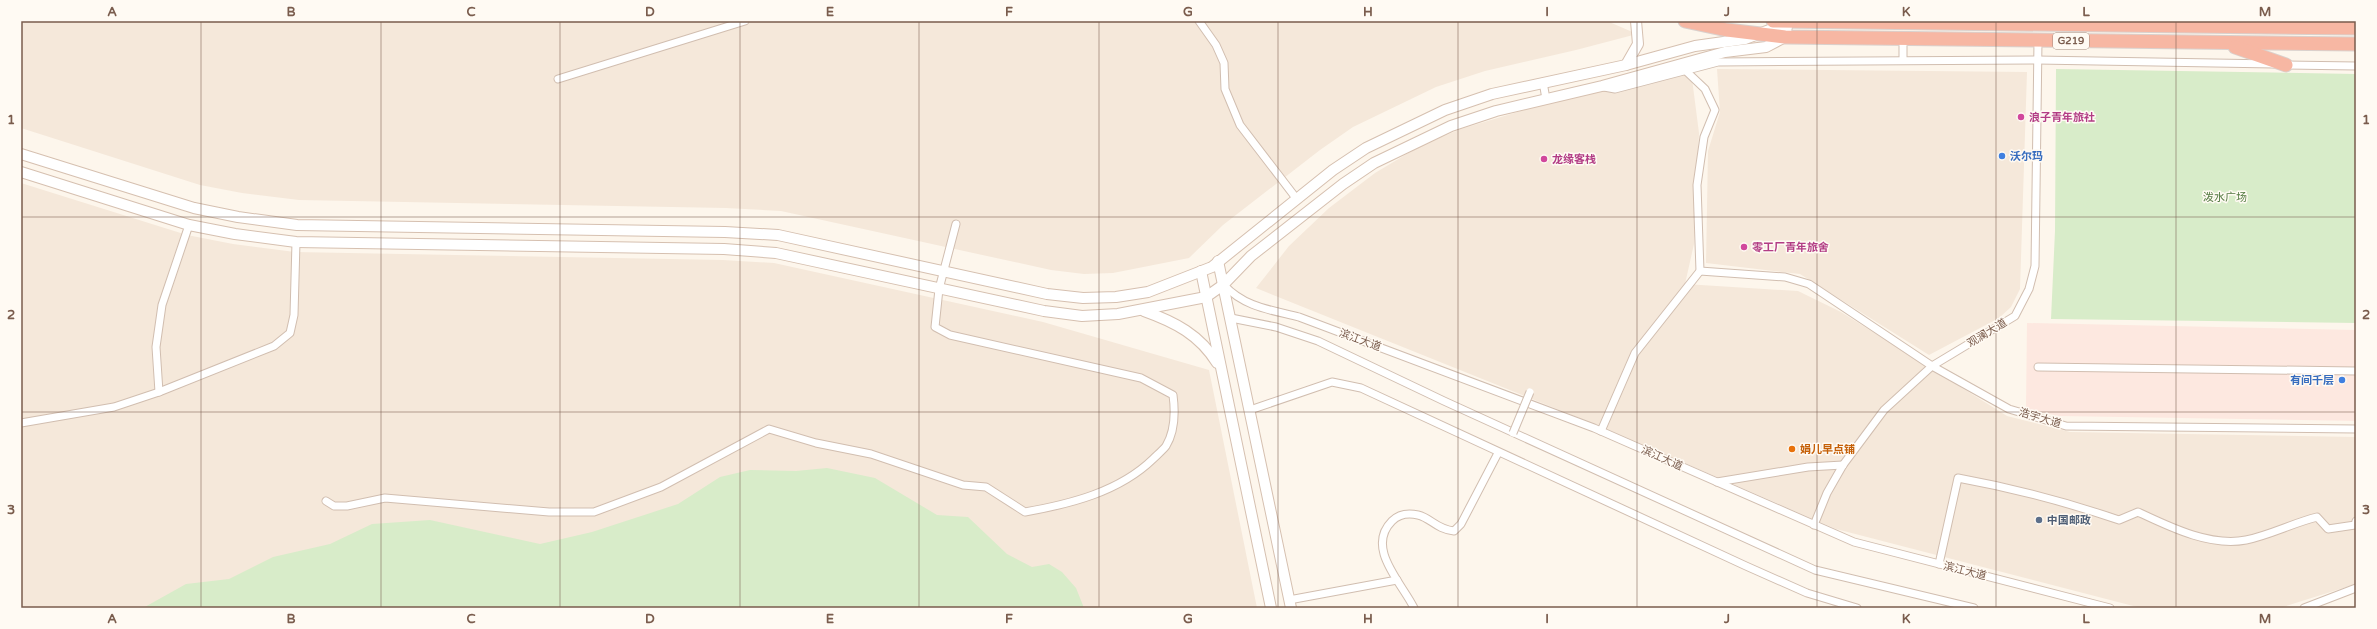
<svg xmlns="http://www.w3.org/2000/svg" width="2377" height="629" font-family="'Varela Round','Noto Sans SC',sans-serif">
	<style>
		.residential { fill: #f5e8da }
		.commercial { fill: #fde8e0 }
		.green { fill: #d8ecc9 }
		.lines { fill: none; stroke-linecap: round; stroke-linejoin: round }
		.street-casing { stroke: #d1beb0; stroke-width: 9 }
		.secondary-casing { stroke: #d6c0b0; stroke-width: 12 }
		.highway-casing { stroke: #dad1cd; stroke-width: 15 }
		.street { stroke: #fff; stroke-width: 7 }
		.secondary { stroke: #fff; stroke-width: 10 }
		.highway { stroke: #f7b7a3; stroke-width: 13 }
		.street-bridge-casing { stroke: #d1beb0; stroke-width: 9; stroke-linecap: butt }
		.street-bridge { stroke: #fff; stroke-width: 7 }
		.grid { fill: none; stroke: #7a5c4d; stroke-width: 1; stroke-opacity: 0.55 }
		.hotel-dot { fill: #d1479c; stroke: #fffaf3; stroke-width: 1.5 }
		.shop-dot { fill: #3f7fe0; stroke: #fffaf3; stroke-width: 1.5 }
		.food-dot { fill: #e8710a; stroke: #fffaf3; stroke-width: 1.5 }
		.service-dot { fill: #5c6f8a; stroke: #fffaf3; stroke-width: 1.5 }
		.labels { text-anchor: middle; dominant-baseline: central; stroke-width: 3; stroke-linejoin: round; paint-order: stroke }
		.shield { fill: #fffaf3; stroke: #a28b7f; stroke-width: 1 }
		.shield-label { font-size: 10px; font-weight: bold; fill: #7a5c4d }
		.hotel-label { font-size: 11px; font-weight: bold; fill: #b23c85; stroke: #fffaf3; text-anchor: start }
		.shop-label { font-size: 11px; font-weight: bold; fill: #366cbe; stroke: #fffaf3; text-anchor: start }
		.park-label { font-size: 11px; fill: #537a41; stroke: #fffaf3 }
		.street-label { font-size: 11px; fill: #7a5c4d; stroke: #fffaf3 }
		.food-label { font-size: 11px; font-weight: bold; fill: #c56008; stroke: #fffaf3; text-anchor: start }
		.service-label { font-size: 11px; font-weight: bold; fill: #4e5e75; stroke: #fffaf3; text-anchor: start }
		.neatline { fill: none; stroke: #7a5c4d; stroke-width: 1.5 }
		.grid-label { font-size: 13px; text-anchor: middle; font-weight: bold; fill: #7a5c4d }
	</style>
	<rect width="100%" height="100%" fill="#fdf6ec"/>
	<!-- residential -->
	<g class="residential">
		<polygon points="21,21 1607,21 1637,34 1576,50 1485,71 1436,87 1353,127 1320,150 1223,225 1189,258 1113,273 1084,274 1051,270 781,211 726,208 299,200 242,193 200,185 21,128"/>
		<polygon points="1717,69 2027,72 2020,289 2011,307 1999,318 1929,355 1800,274 1706,263 1708,151 1720,112"/>
		<polygon points="1691,71 1699,133 1694,244 1685,284 1798,291 1841,312 2007,416 2070,432 2356,437 2356,584 2280,608 2141,608 1836,529 1604,428 1256,288 1289,246 1329,208 1375,173 1420,146 1461,129 1531,108"/>
		<polygon points="21,183 187,235 233,244 295,252 723,260 774,263 1043,322 1209,370 1257,608 21,608"/>
	</g>
	<!-- commercial -->
	<polygon class="commercial" points="2027,323 2356,330 2356,421 2059,416 2026,409"/>
	<!-- green -->
	<g class="green">
		<polygon points="2056,69 2356,74 2356,323 2051,319 2055,231"/>
		<polygon points="827,468 875,478 937,515 968,517 1007,554 1032,567 1049,564 1062,572 1076,588 1084,608 143,608 186,584 229,579 273,557 330,544 372,524 430,520 540,544 592,532 678,504 720,477 750,470 796,471"/>
	</g>
	<g class="lines">
		<defs>
			<g id="street">
				<polyline points="1199,21 1216,45 1224,63 1225,89 1240,125 1296,198"/>
				<polyline points="1903,60 1903,38"/>
				<polyline points="2284,65 2356,66"/>
				<polyline points="558,79 745,21"/>
				<polyline points="1543,82 1546,99"/>
				<polyline points="1604,87 1615,89 1718,62 2037,60 2274,64"/>
				<polyline points="1700,271 1785,277 1809,284 1932,366 2009,409 2066,426 2356,429"/>
				<path d="M1224,285C1244,307 1271,310 1299,317L1594,428L1854,542L2110,608"/>
				<polyline points="1231,318 1276,327 1318,341 1444,401 1815,570 1974,608"/>
				<polyline points="2038,367 2356,371"/>
				<polyline points="159,392 156,347 162,305 189,225"/>
				<polyline points="1250,410 1332,382 1361,388 1746,566 1807,593 1857,608"/>
				<polyline points="21,423 114,407 159,392 274,346 290,333 294,315 296,242"/>
				<polyline points="1601,431 1635,353 1700,271 1697,185 1704,137 1715,110 1705,89 1686,71"/>
				<polyline points="1717,482 1808,467 1843,465"/>
				<path d="M326,501L334,506H347L385,498L549,512H594L661,487L769,429L816,443L871,454L963,485L986,487L1025,512C1070,504 1119,492 1153,459C1157,455 1163,450 1166,446C1175,431 1175,410 1173,395L1141,378L950,335L935,327L939,289L956,224"/>
				<polyline points="1814,525 1827,493 1843,465 1884,410 1932,366 2015,316 2029,289 2035,266 2038,41"/>
				<path d="M1939,564L1958,478C2013,488 2066,502 2119,520L2138,512C2170,527 2210,547 2246,540C2270,535 2293,523 2317,517L2328,529L2355,525L2356,521"/>
				<polyline points="1289,600 1397,580"/>
				<path d="M1414,608C1402,583 1365,548 1392,521C1399,514 1409,513 1418,515C1431,518 1436,529 1454,531L1461,524L1498,453"/>
				<polyline points="2304,608 2356,588"/>
			</g>
			<g id="secondary">
				<polyline points="1626,65 1638,44 1636,21"/>
				<polyline points="21,154 194,208 238,217 297,225 725,232 778,235 1047,294 1083,298 1116,297 1148,292 1212,267 1333,170 1366,148 1445,110 1492,94 1626,65 1695,46 1745,39 1788,23"/>
				<polyline points="21,172 189,225 235,234 296,242 724,249 776,253 1044,311 1082,316 1118,314 1206,297 1223,285 1251,256 1343,184 1374,163 1451,126 1496,111 1602,86 1725,52 1766,47 1785,37 1788,21"/>
				<polyline points="1218,261 1291,608"/>
				<polyline points="1201,271 1271,608"/>
				<path d="M1144,311C1175,322 1200,335 1217,363"/>
			</g>
			<g id="highway">
				<polyline points="1685,21 1727,30 1785,37 2356,44"/>
				<polyline points="1773,21 2356,28"/>
				<polyline points="2235,47 2286,65"/>
			</g>
		</defs>
		<!-- street casing -->
		<use href="#street" class="street-casing"/>
		<!-- secondary casing -->
		<use href="#secondary" class="secondary-casing"/>
		<!-- highway casing -->
		<use href="#highway" class="highway-casing"/>
		<!-- street -->
		<use href="#street" class="street"/>
		<!-- secondary -->
		<use href="#secondary" class="secondary"/>
		<!-- highway -->
		<use href="#highway" class="highway"/>
		<defs>
			<polyline id="street-bridge" points="1513,433 1530,392"/>
		</defs>
		<!-- street-bridge casing -->
		<use href="#street-bridge" class="street-bridge-casing"/>
		<!-- street-bridge -->
		<use href="#street-bridge" class="street-bridge"/>
	</g>
	<!-- grid -->
	<path class="grid" d="M201,21V608M381,21V608M560,21V608M740,21V608M919,21V608M1099,21V608M1278,21V608M1458,21V608M1637,21V608M1817,21V608M1996,21V608M2176,21V608M21,217H2356M21,412H2356"/>
	<!-- markers -->
	<g class="hotel-dot">
		<circle cx="2021" cy="117" r="4"/>
		<circle cx="1544" cy="159" r="4"/>
		<circle cx="1744" cy="247" r="4"/>
	</g>
	<g class="shop-dot">
		<circle cx="2002" cy="156" r="4"/>
		<circle cx="2342" cy="380" r="4"/>
	</g>
	<circle class="food-dot" cx="1792" cy="449" r="4"/>
	<circle class="service-dot" cx="2039" cy="520" r="4"/>
	<g class="labels">
		<!-- shield labels -->
		<rect class="shield" x="2053" y="33" width="36" height="16" rx="3"/>
		<g class="shield-label">
			<text x="2071" y="41">G219</text>
		</g>
		<!-- hotel labels -->
		<g class="hotel-label">
			<text x="2029" y="117">浪子青年旅社</text>
			<text x="1552" y="159">龙缘客栈</text>
			<text x="1752" y="247">零工厂青年旅舍</text>
		</g>
		<!-- shop labels -->
		<g class="shop-label">
			<text x="2010" y="156">沃尔玛</text>
			<text x="2334" y="380" text-anchor="end">有间千层</text>
		</g>
		<!-- park labels -->
		<g class="park-label">
			<text x="2225" y="197">泼水广场</text>
		</g>
		<!-- street labels -->
		<g class="street-label">
			<text transform="translate(1987 333) rotate(-31)">观澜大道</text>
			<text transform="translate(1360 340) rotate(20)">滨江大道</text>
			<text transform="translate(2040 418) rotate(17)">浩宇大道</text>
			<text transform="translate(1662 458) rotate(24)">滨江大道</text>
			<text transform="translate(1965 571) rotate(14)">滨江大道</text>
		</g>
		<!-- food labels -->
		<g class="food-label">
			<text x="1800" y="449">娟儿早点铺</text>
		</g>
		<!-- service labels -->
		<g class="service-label">
			<text x="2047" y="520">中国邮政</text>
		</g>
	</g>
	<!-- border -->
	<rect width="2377" height="629" fill="none" stroke="#fffaf3" stroke-width="44"/>
	<rect x="22" y="22" width="2333" height="585" class="neatline"/>
	<g class="grid-label">
		<text x="112" y="16">A</text>
		<text x="291" y="16">B</text>
		<text x="471" y="16">C</text>
		<text x="650" y="16">D</text>
		<text x="830" y="16">E</text>
		<text x="1009" y="16">F</text>
		<text x="1188" y="16">G</text>
		<text x="1368" y="16">H</text>
		<text x="1547" y="16">I</text>
		<text x="1727" y="16">J</text>
		<text x="1906" y="16">K</text>
		<text x="2086" y="16">L</text>
		<text x="2265" y="16">M</text>
		<text x="11" y="124">1</text>
		<text x="2366" y="124">1</text>
		<text x="11" y="319">2</text>
		<text x="2366" y="319">2</text>
		<text x="11" y="514">3</text>
		<text x="2366" y="514">3</text>
		<text x="112" y="623">A</text>
		<text x="291" y="623">B</text>
		<text x="471" y="623">C</text>
		<text x="650" y="623">D</text>
		<text x="830" y="623">E</text>
		<text x="1009" y="623">F</text>
		<text x="1188" y="623">G</text>
		<text x="1368" y="623">H</text>
		<text x="1547" y="623">I</text>
		<text x="1727" y="623">J</text>
		<text x="1906" y="623">K</text>
		<text x="2086" y="623">L</text>
		<text x="2265" y="623">M</text>
	</g>
</svg>
